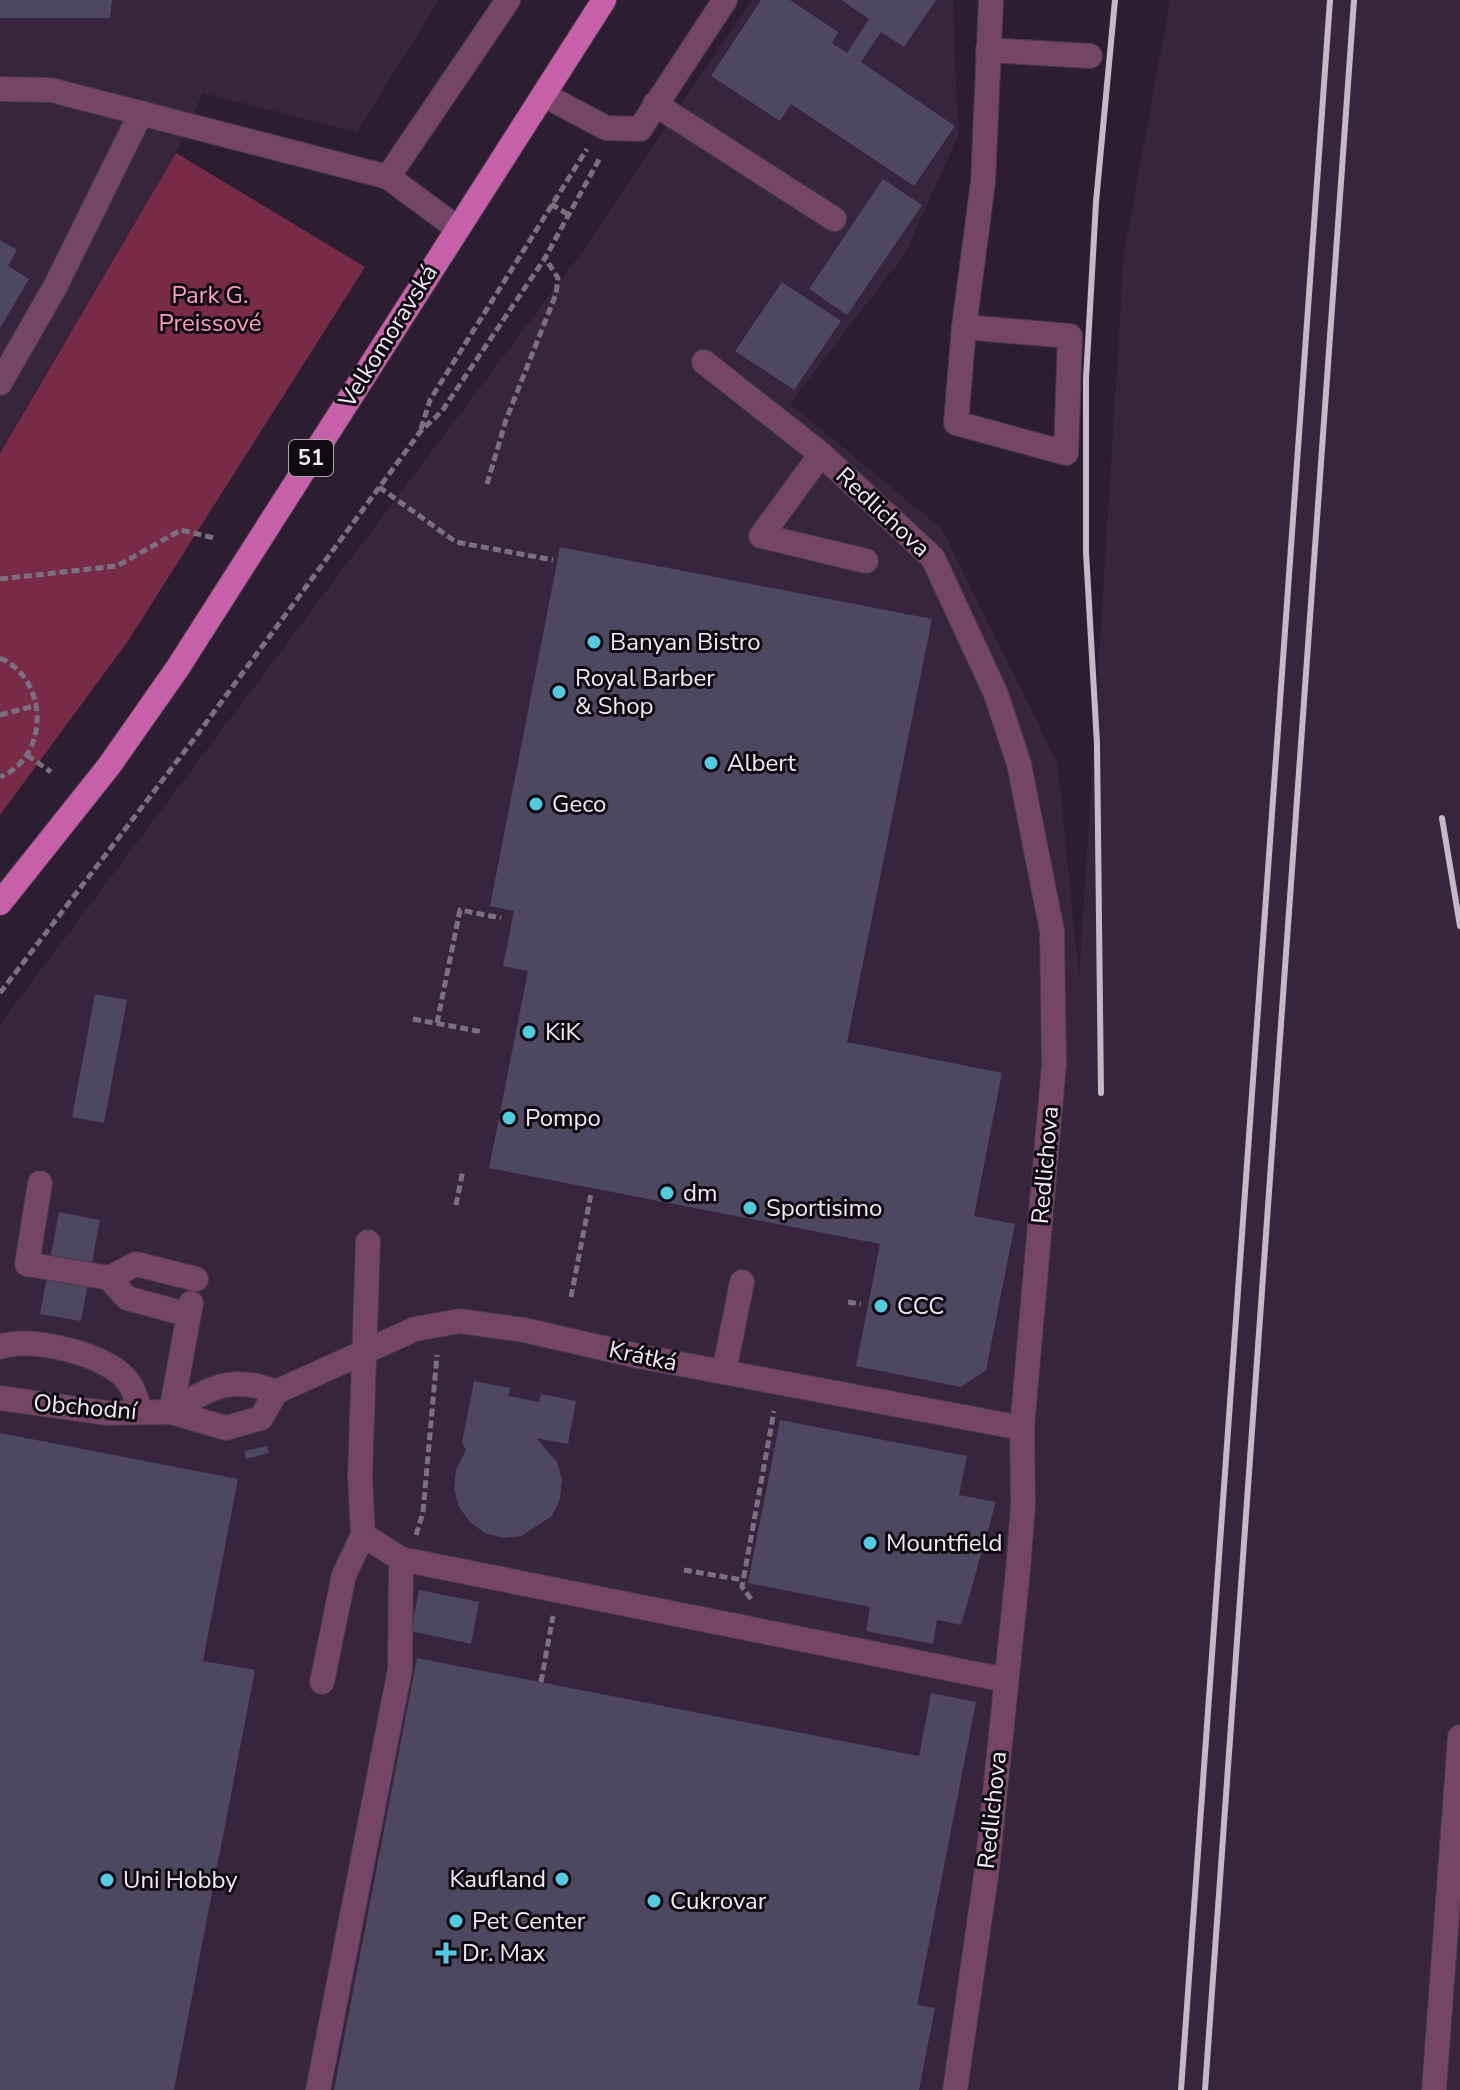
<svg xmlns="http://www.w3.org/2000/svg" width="1460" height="2090" font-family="'Nunito Sans',sans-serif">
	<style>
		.built { fill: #37243d }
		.green { fill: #772b46 }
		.building { fill: #4d4760 }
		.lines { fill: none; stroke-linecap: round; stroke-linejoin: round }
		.minor-casing { stroke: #48394c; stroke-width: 26 }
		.major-casing { stroke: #48394c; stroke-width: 26 }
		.path { stroke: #7c6f7f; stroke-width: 5; stroke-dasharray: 8 4; stroke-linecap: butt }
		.minor { stroke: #754566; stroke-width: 24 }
		.major { stroke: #c661a9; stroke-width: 24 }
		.rail { stroke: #c5b9c8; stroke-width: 6 }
		.poi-dot { fill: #54cade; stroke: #100a12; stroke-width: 3 }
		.labels { text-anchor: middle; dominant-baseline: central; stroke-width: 6; stroke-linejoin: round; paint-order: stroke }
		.shield { fill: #100a12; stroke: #aea5b1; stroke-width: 2 }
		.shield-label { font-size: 22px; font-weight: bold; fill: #f2e8f5 }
		.park-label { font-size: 24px; fill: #ff9dba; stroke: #100a12 }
		.street-label { font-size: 24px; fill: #f2e8f5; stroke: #100a12 }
		.poi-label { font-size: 24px; fill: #f2e8f5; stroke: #100a12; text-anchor: start }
	</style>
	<rect width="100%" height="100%" fill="#2c1d30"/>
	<!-- built -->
	<g class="built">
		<polygon points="0,0 439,0 357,132 203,93 176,153 0,451"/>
		<polygon points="752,0 953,0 958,136 906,252 790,404 942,529 1058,764 1079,979 1124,253 1170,0 1460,0 1460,2090 0,2090 0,1024 582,252"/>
	</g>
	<!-- green -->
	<polygon class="green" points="176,153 365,267 128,641 0,815 0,453"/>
	<!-- building -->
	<g class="building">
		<polygon points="0,0 112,0 110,18 0,18"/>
		<polygon points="761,0 790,0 838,32 832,43 847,53 869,19 841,0 936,0 904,47 881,32 861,62 955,126 914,186 791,104 780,121 711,76"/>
		<polygon points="883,179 922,205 847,315 809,289"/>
		<polygon points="0,240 17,250 8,266 29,279 0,328"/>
		<polygon points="782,282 841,321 794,390 735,351"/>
		<polygon points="560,547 932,619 847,1042 1002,1073 974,1216 1015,1224 986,1370 961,1387 856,1366 880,1244 489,1168 528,971 503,966 514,911 490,906"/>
		<polygon points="95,994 127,1000 104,1123 72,1117"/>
		<polygon points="59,1212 100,1220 81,1321 40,1314"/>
		<polygon points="474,1381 510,1388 508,1396 539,1402 541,1394 576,1401 568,1444 536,1438 557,1462 562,1480 560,1499 552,1516 521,1536 503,1538 485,1533 470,1522 459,1507 454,1489 456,1470 466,1450 462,1443"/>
		<polygon points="780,1420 967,1456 959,1495 996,1502 961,1625 937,1620 933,1644 866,1631 870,1607 748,1583"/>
		<polygon points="0,1433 238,1479 203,1661 255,1670 174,2090 0,2090"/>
		<polygon points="267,1446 269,1453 246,1459 244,1451"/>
		<polygon points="419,1590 479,1602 471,1644 411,1631"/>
		<polygon points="417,1658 919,1756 931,1693 976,1702 917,2005 935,2008 919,2090 334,2090"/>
	</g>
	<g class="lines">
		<defs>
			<g id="minor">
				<polyline points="988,50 1090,56"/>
				<polyline points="0,89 51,90 388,177"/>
				<polyline points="544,95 606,128 640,129 725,0"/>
				<polyline points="655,104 834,219"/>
				<polyline points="457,228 388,177 508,0"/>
				<polyline points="964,327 1070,336 1066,453 956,423 964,327 983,182 991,0"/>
				<polyline points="704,362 821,454 933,558 996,694 1019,764 1052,931 1054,1064 1022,1428 1023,1505 1018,1570 987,1869 955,2090"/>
				<polyline points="0,383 55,287 141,113"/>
				<polyline points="821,454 761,536 866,561"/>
				<polyline points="40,1183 27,1264 109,1278 136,1264 196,1279"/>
				<polyline points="368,1242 360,1477 363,1535 401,1559 1006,1680"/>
				<polyline points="109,1278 127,1298 189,1315"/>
				<path d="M0,1347C30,1335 112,1355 129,1383C135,1391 137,1403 141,1412"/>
				<polyline points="724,1372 742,1282"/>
				<polyline points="276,1392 415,1329 460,1321 524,1330 638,1356 1022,1428"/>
				<polyline points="0,1398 107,1413 171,1412 226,1428 261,1418 276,1392"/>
				<path d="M171,1412C209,1388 232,1374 276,1392"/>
				<polyline points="171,1412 191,1303"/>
				<polyline points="322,1682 344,1575 363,1535"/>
				<polyline points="318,2090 400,1669 401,1559"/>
				<polyline points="1434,2090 1460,1737"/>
			</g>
			<polyline id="major" points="0,903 109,766 177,669 604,0"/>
		</defs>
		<!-- minor casing -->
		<use href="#minor" class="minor-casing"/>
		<!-- major casing -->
		<use href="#major" class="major-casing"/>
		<!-- path -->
		<g class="path">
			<polyline points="551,204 569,215"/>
			<polyline points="421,429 430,400 587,149"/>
			<polyline points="487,484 506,420 556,294 558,278 545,258"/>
			<polyline points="379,487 456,542 553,560"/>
			<polyline points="0,579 117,566 181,530 214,538"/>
			<path d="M0,658C49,679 50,757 0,777"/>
			<polyline points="0,715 38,705"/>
			<polyline points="27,755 51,772"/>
			<polyline points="0,993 197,735 420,432 442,411 545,258 601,156"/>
			<polyline points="413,1019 483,1032"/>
			<polyline points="437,1023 460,910 501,918"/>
			<polyline points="456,1205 463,1170"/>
			<polyline points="571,1297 591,1194"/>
			<polyline points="848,1302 861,1304"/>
			<polyline points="416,1535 423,1512 437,1355"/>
			<polyline points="684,1570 743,1580"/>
			<polyline points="751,1599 742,1587 774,1411"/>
			<polyline points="541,1682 553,1616"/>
		</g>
		<!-- minor -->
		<use href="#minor" class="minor"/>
		<!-- major -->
		<use href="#major" class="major"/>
		<!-- rail -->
		<g class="rail">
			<polyline points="1442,818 1460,926"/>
			<polyline points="1101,1093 1097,744 1086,552 1086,379 1096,202 1115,0"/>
			<polyline points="1181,2090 1330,0"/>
			<polyline points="1205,2090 1354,0"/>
		</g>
	</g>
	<!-- markers -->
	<g class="poi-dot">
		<circle cx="594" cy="642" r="8"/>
		<circle cx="559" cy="692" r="8"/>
		<circle cx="711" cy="763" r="8"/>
		<circle cx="536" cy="804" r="8"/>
		<circle cx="529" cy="1032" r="8"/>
		<circle cx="509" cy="1118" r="8"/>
		<circle cx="667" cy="1193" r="8"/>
		<circle cx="750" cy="1208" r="8"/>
		<circle cx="881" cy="1306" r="8"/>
		<circle cx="870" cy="1543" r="8"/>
		<circle cx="562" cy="1879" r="8"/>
		<circle cx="107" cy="1880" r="8"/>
		<circle cx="654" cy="1901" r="8"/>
		<circle cx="456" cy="1921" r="8"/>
		<path d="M442 1941h8v8h8v8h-8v8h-8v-8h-8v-8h8z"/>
	</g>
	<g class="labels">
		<!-- shield labels -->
		<rect class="shield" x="289" y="440" width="44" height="36" rx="6"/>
		<g class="shield-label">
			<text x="311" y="458">51</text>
		</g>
		<!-- park labels -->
		<g class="park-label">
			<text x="210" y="295">Park G.<tspan x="210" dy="28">Preissové</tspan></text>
		</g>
		<!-- street labels -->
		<g class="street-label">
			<text transform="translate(388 336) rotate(-58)">Velkomoravská</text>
			<text transform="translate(883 512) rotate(43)">Redlichova</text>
			<text transform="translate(1045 1165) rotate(-85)">Redlichova</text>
			<text transform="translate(643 1356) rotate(12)">Krátká</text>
			<text transform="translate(85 1407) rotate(5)">Obchodní</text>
			<text transform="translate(992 1810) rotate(-84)">Redlichova</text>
		</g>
		<!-- poi labels -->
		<g class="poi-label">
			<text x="610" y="642">Banyan Bistro</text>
			<text x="575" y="678">Royal Barber<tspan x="575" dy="28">&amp; Shop</tspan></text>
			<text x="727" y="763">Albert</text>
			<text x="552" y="804">Geco</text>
			<text x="545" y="1032">KiK</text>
			<text x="525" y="1118">Pompo</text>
			<text x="683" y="1193">dm</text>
			<text x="766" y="1208">Sportisimo</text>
			<text x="897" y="1306">CCC</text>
			<text x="886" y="1543">Mountfield</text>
			<text x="546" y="1879" text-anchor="end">Kaufland</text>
			<text x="123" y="1880">Uni Hobby</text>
			<text x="670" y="1901">Cukrovar</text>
			<text x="472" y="1921">Pet Center</text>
			<text x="462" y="1953">Dr. Max</text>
		</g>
	</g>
</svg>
